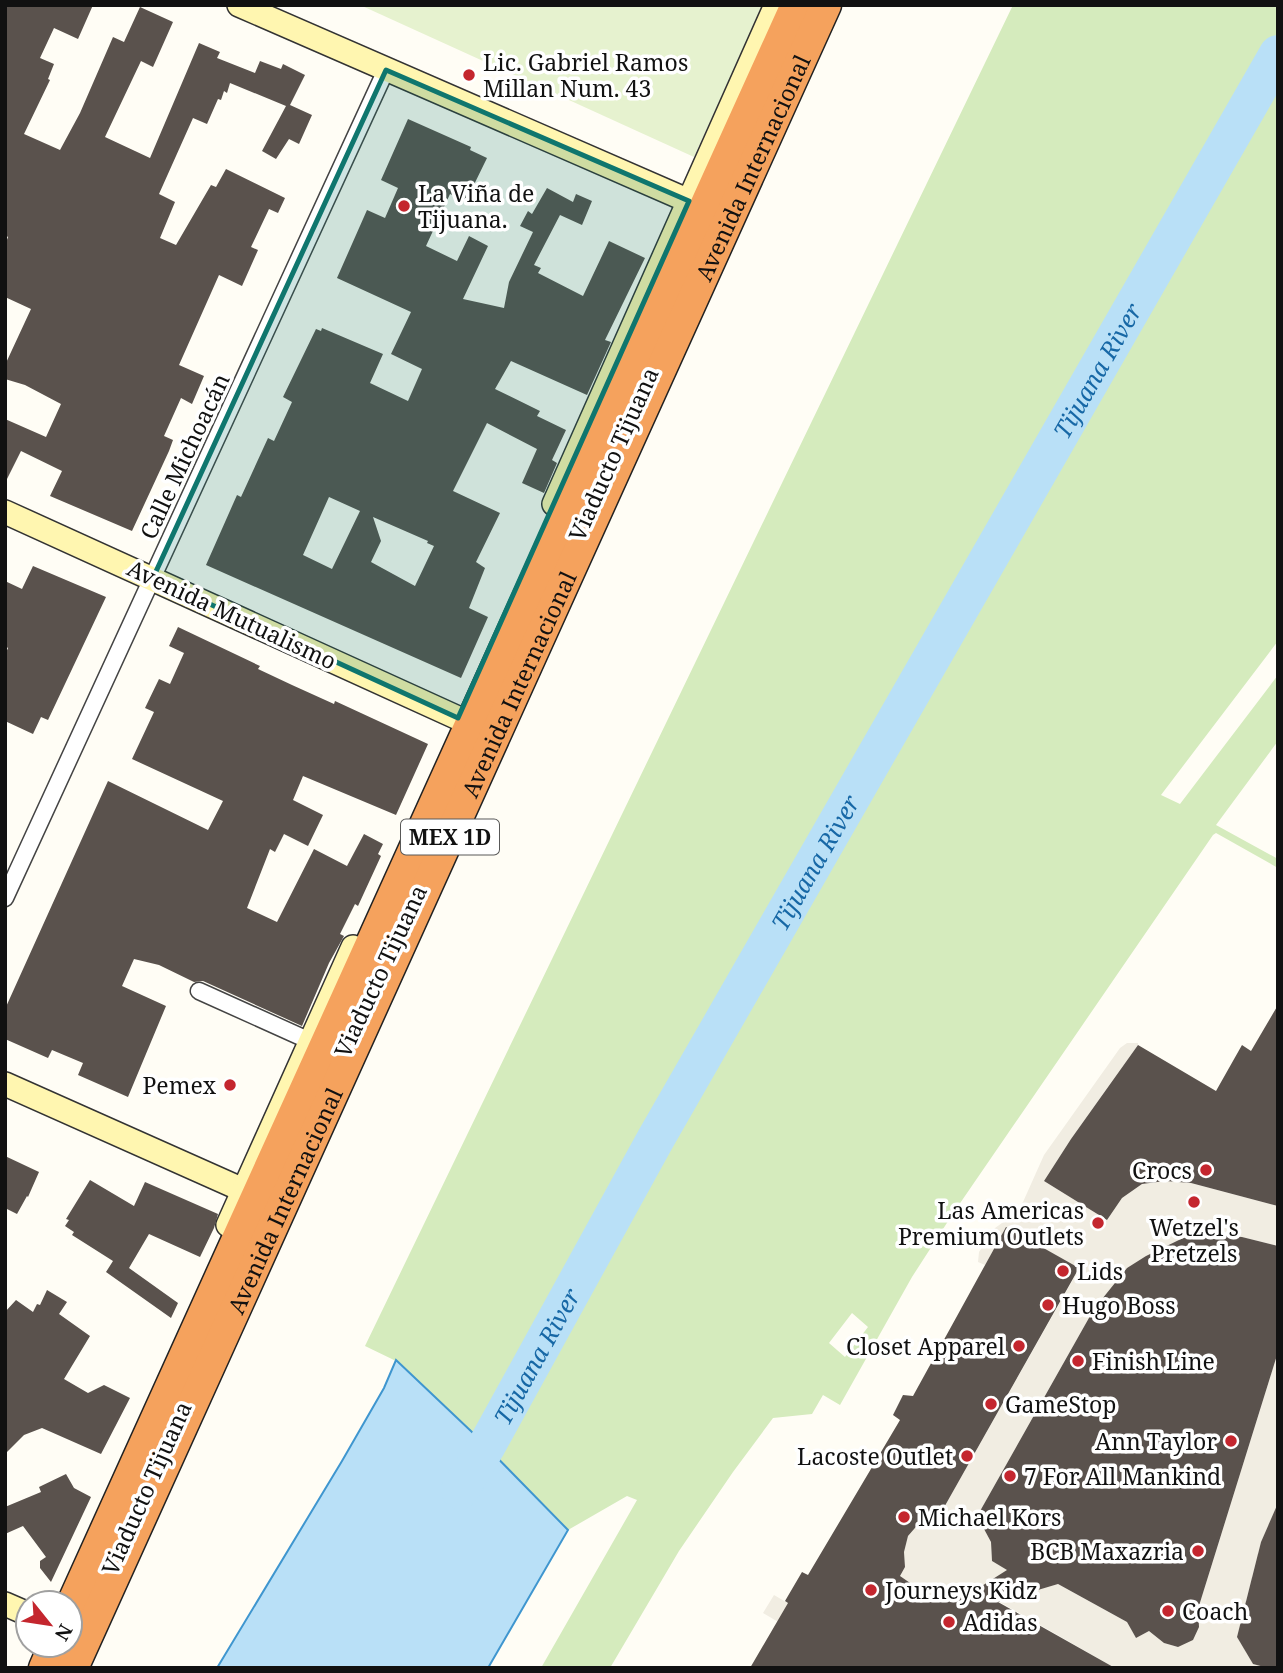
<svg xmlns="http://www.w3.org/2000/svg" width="1283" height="1673" font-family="'Noto Serif',serif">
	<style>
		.green { fill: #d5ebbd; fill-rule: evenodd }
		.pitch { fill: #e6f2cf }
		.plaza { fill: #f1ede2 }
		.water { fill: #b9e0f7; stroke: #3f96cf; stroke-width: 2 }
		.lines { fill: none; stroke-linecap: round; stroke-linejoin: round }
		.river { stroke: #b9e0f7; stroke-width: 38 }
		.building { fill: #5a524d; fill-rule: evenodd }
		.street-casing { stroke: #444; stroke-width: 19 }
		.secondary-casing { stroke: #333; stroke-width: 26 }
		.highway-casing { stroke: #222; stroke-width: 33 }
		.street { stroke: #fff; stroke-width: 16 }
		.secondary { stroke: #fff6b0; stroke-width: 23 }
		.highway { stroke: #f5a25d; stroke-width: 30 }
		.marked { fill: #0f766e; fill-opacity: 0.2; stroke: #0f766e; stroke-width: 5; stroke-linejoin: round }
		.poi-dot { fill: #c4262e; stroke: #fff; stroke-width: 2.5 }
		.labels { text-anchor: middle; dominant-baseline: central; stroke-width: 7; stroke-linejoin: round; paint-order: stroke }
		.shield { fill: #fff; stroke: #585858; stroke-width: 2 }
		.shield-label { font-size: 21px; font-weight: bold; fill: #111 }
		.poi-label { font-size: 23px; fill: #111; stroke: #fff; text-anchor: start }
		.street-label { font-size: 23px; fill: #111; stroke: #fff }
		.water-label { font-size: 24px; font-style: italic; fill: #1768a6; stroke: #fff }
	</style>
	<rect width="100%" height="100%" fill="#fffdf5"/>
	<!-- green -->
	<path class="green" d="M1013,5H1278V641L1161,795L1180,804L1278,675V741L1216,825L1278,859V868L1216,833L1213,835L954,1212L912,1277L840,1405L823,1395L812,1414L773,1418L733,1472L679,1551L610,1668H541L637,1500L627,1496L568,1530L473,1433L396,1361L365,1346ZM852,1313L868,1327L845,1357L829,1343Z"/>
	<!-- pitch -->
	<polygon class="pitch" points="360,5 763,5 694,157"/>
	<!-- plaza -->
	<polygon class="plaza" points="1127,1043 1138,1043 1138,1045 1071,1139 1044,1181 1107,1220 1122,1198 1142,1184 1165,1181 1191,1183 1278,1206 1278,1246 1242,1237 1203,1234 1183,1238 1146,1256 1127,1268 1094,1309 975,1520 984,1529 991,1542 992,1561 1040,1589 1058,1584 1127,1622 1136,1638 1149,1631 1164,1643 1178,1647 1198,1609 1278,1352 1278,1503 1261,1542 1237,1637 1253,1664 1268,1668 1115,1668 977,1589 843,1660 763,1613 774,1595 861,1646 905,1567 904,1552 908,1536 921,1521 942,1511 1079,1269 1006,1227 985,1265 978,1262 979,1252 995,1228 1009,1218 1023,1202 1044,1155 1120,1048"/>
	<!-- water -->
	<polygon class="water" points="396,1360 473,1433 568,1530 488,1668 217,1668 342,1461 384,1388"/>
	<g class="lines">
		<!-- river -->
		<path class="river" id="s1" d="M460,1490L486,1447L655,1140L1278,54"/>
	</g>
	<!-- building -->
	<g class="building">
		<polygon points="5,5 93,5 78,39 54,28 40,58 54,64 48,79 50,80 24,134 60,150 80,113 113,37 124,42 140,7 173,22 153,67 141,61 105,137 150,158 199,43 220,52 217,58 255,73 260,61 281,69 283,64 305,75 290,105 312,115 299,144 289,139 276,159 262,151 286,106 230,83 227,93 224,91 221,100 218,99 207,124 193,118 159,194 175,202 160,238 176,245 211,185 216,187 226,169 285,198 278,213 269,209 251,247 258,250 242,286 219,275 179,365 204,376 192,404 181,398 164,436 173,440 169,451 132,531 50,496 62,471 21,451 5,483 5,419 46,437 61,404 25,385 5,379 5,365 31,309 5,297 5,245 8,237 5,235"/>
		<path d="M408,119L471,147L470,150L487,158L466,201L450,194L426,246L457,261L469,236L488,246L463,299L504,308L509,282L533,232L520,226L528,211L532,214L547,188L573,202L576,194L592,201L582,225L560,215L534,265L541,268L538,273L583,296L609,241L645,258L605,340L611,342L587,395L511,361L495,389L540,411L537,416L566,430L552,460L557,463L544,493L522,483L537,449L487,423L453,491L500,513L476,562L485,568L469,608L488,617L461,678L206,565L237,495L241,497L268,438L274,441L292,402L283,397L316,329L321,331L322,328L383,354L370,383L408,401L422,369L391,354L411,312L337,278L367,210L385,218L398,188L381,180ZM329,497L360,511L332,569L303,555ZM373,517L428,541L427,543L434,546L415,586L371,562L381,541Z"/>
		<polygon points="33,566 106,597 48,720 41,717 33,734 5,721 5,655 8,648 5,646 5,581 22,589"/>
		<polygon points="178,627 260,666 258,669 292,685 334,704 335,701 428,744 396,815 303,776 293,800 323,815 308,846 284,834 275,852 270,849 247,908 277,922 314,849 347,866 364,834 383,844 378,854 381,856 358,906 355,904 340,934 344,936 329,963 302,1026 203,981 194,982 159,965 134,959 122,986 166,1006 128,1097 78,1075 83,1063 52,1050 48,1058 5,1039 5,1009 108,781 208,830 223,801 132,759 154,712 145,708 159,679 170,684 184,653 169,646"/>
		<polygon points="1278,1005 1278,1206 1191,1183 1165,1181 1142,1184 1122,1198 1107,1220 1044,1181 1071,1139 1138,1045 1216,1091 1242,1045 1251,1051"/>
		<polygon points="5,1156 39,1172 28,1197 27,1196 17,1214 5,1208"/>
		<polygon points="90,1180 134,1206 145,1182 218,1214 214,1228 200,1257 149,1234 129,1268 178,1303 171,1318 106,1272 113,1261 72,1235 74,1232 65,1226 69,1220 66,1219"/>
		<polygon points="1006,1227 1079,1268 942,1511 921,1521 908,1536 904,1552 905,1567 900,1576 926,1594 947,1600 966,1596 1007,1570 992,1561 991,1542 984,1529 975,1520 1094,1309 1127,1268 1146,1256 1183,1238 1203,1234 1242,1237 1278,1246 1278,1352 1198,1609 1199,1627 1193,1640 1178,1647 1164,1643 1149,1631 1136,1638 1127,1622 1058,1584 998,1602 1115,1668 750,1668 788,1603 785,1601 802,1572 808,1575 900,1420 893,1415 903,1395 913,1396"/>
		<polygon points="47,1290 67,1302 59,1314 90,1336 64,1379 88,1393 104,1385 130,1398 101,1454 42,1428 24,1435 5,1454 5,1312 16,1300 33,1312 37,1304 40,1305"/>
		<polygon points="66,1474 74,1488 91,1497 51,1582 40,1568 40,1561 46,1557 23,1526 5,1534 5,1507 41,1492 39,1487"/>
		<polygon points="1278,1503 1278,1668 1268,1668 1253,1664 1237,1637 1261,1542"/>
	</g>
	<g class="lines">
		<defs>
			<g id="street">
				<polyline points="5,898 386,70"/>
				<polyline points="199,991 310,1041"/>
			</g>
			<g id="secondary">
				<polyline points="239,5 689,201"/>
				<polyline points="554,504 776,5"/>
				<polyline points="5,512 458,718"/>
				<polyline points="5,1084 243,1190"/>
				<polyline points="228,1225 353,947"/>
				<polyline points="5,1604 28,1614"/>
			</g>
			<g id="highway">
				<polyline points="70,1608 796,5"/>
				<polyline points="44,1668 54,1645"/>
				<path id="s2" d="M73,1668L826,5"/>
			</g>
		</defs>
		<!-- street casing -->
		<use href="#street" class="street-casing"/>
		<!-- secondary casing -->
		<use href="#secondary" class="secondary-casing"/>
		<!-- highway casing -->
		<use href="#highway" class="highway-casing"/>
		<!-- street -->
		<use href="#street" class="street"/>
		<!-- secondary -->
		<use href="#secondary" class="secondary"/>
		<!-- highway -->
		<use href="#highway" class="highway"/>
	</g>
	<!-- marked area -->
	<path class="marked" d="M386,70L689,201L458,718L153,578Z"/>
	<!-- markers -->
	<g class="poi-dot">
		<circle cx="469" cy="75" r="7"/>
		<circle cx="404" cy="206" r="7"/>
		<circle cx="230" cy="1085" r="7"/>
		<circle cx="1206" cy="1170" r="7"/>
		<circle cx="1194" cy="1202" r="7"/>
		<circle cx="1098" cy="1223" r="7"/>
		<circle cx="1063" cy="1271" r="7"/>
		<circle cx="1048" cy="1305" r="7"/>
		<circle cx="1019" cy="1346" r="7"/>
		<circle cx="1078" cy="1361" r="7"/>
		<circle cx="991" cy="1404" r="7"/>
		<circle cx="1231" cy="1441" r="7"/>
		<circle cx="967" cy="1456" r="7"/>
		<circle cx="1010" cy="1476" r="7"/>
		<circle cx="904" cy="1517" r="7"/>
		<circle cx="1198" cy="1551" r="7"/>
		<circle cx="871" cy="1590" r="7"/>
		<circle cx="1168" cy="1611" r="7"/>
		<circle cx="949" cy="1622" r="7"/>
	</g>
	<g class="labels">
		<!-- shield labels -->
		<rect class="shield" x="401" y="819.5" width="98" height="35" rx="5"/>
		<g class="shield-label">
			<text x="450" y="837">MEX 1D</text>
		</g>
		<!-- poi labels -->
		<g class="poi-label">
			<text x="483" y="62">Lic. Gabriel Ramos<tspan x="483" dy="26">Millan Num. 43</tspan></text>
			<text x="418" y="193">La Viña de<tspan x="418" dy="26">Tijuana.</tspan></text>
			<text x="216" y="1085" text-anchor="end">Pemex</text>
			<text x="1192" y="1170" text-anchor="end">Crocs</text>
			<text x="1084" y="1210" text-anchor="end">Las Americas<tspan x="1084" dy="26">Premium Outlets</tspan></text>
			<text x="1194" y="1227" text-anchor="middle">Wetzel's<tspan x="1194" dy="26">Pretzels</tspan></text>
			<text x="1077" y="1271">Lids</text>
			<text x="1062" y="1305">Hugo Boss</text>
			<text x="1005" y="1346" text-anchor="end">Closet Apparel</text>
			<text x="1092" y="1361">Finish Line</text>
			<text x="1005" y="1404">GameStop</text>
			<text x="1217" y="1441" text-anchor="end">Ann Taylor</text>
			<text x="953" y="1456" text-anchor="end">Lacoste Outlet</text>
			<text x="1024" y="1476">7 For All Mankind</text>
			<text x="918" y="1517">Michael Kors</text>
			<text x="1184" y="1551" text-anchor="end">BCB Maxazria</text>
			<text x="885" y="1590">Journeys Kidz</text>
			<text x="1182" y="1611">Coach</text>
			<text x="963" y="1622">Adidas</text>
		</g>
		<!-- street labels -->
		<g class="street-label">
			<text stroke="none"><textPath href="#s2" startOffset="1647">Avenida Internacional</textPath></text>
			<text transform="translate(613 454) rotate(-66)">Viaducto Tijuana</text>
			<text transform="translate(184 456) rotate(-65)">Calle Michoacán</text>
			<text transform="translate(232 614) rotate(25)">Avenida Mutualismo</text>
			<text stroke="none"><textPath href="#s2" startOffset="1080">Avenida Internacional</textPath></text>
			<text transform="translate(380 971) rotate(-65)">Viaducto Tijuana</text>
			<text stroke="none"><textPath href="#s2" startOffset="513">Avenida Internacional</textPath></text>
			<text transform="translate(146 1488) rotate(-66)">Viaducto Tijuana</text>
		</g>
		<!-- water labels -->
		<g class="water-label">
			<text stroke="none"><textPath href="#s1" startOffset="1288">Tijuana River</textPath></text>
			<text stroke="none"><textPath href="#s1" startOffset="721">Tijuana River</textPath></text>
			<text stroke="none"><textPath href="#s1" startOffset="154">Tijuana River</textPath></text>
		</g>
	</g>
	<!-- border -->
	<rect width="1283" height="1673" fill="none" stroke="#111111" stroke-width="14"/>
	<!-- north arrow -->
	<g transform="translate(49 1624) rotate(120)"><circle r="33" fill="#ffffff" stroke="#a0a0a0" stroke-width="2"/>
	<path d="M0-5L12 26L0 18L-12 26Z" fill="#c4262e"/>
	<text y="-10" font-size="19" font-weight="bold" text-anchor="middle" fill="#111111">N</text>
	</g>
</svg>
